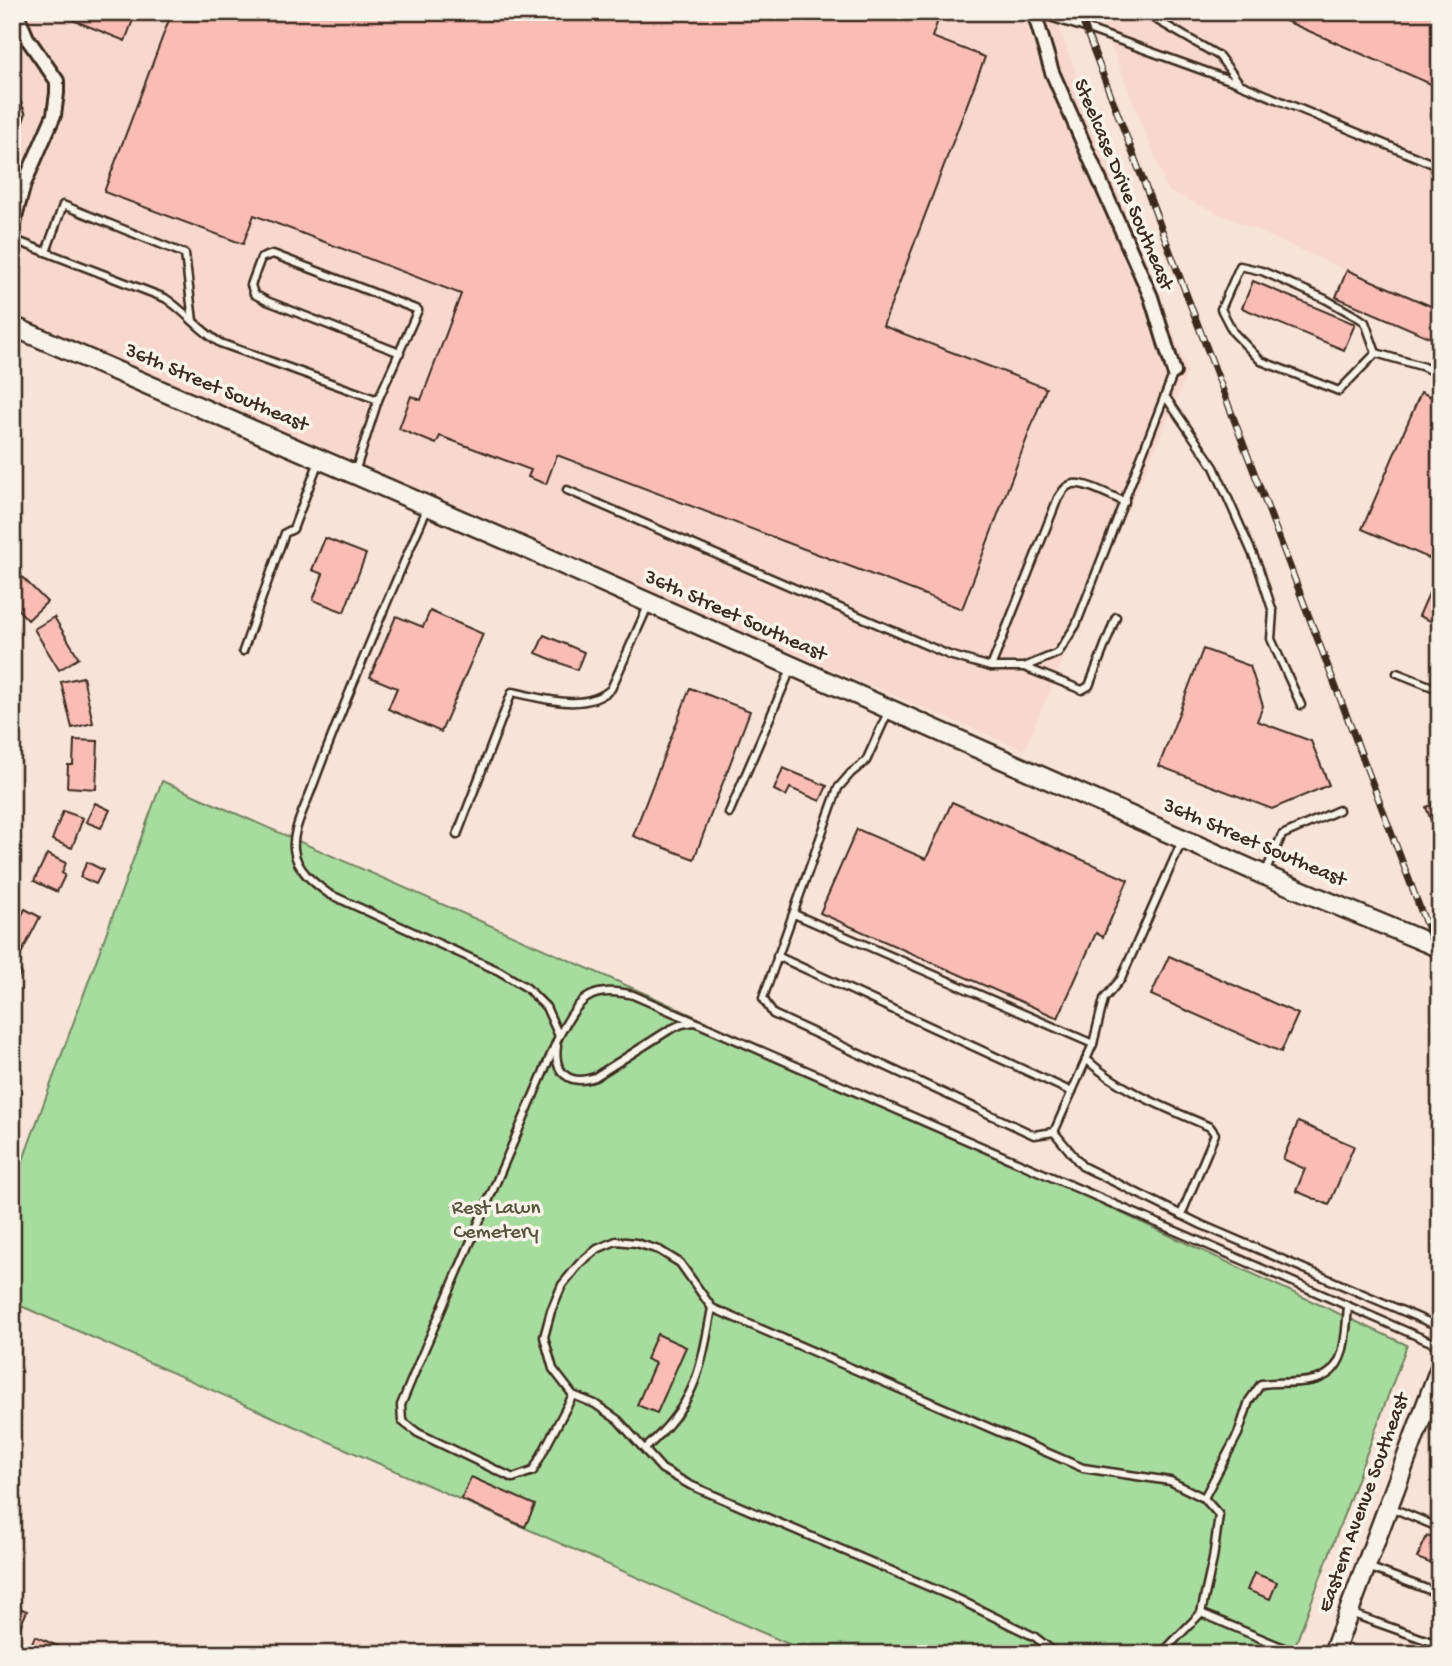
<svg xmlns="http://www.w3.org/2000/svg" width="1452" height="1666" font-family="'Gochi Hand',sans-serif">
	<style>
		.built { fill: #f8d8ce }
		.green { fill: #a7dc9f; stroke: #71835e; stroke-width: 2 }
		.building { fill: #f9bdb6; stroke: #3b2a1e; stroke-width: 2 }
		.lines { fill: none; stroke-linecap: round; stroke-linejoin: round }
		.lane-casing { stroke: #3b2a1e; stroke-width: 11 }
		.street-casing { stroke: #3b2a1e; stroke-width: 18 }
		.secondary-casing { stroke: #3b2a1e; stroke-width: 23 }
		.lane { stroke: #f7f3e8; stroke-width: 6 }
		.street { stroke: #f7f3e8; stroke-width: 12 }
		.secondary { stroke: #f7f3e8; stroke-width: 18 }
		.rail-casing { stroke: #3b2a1e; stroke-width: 7 }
		.rail { stroke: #f7f3e8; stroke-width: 4.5; stroke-dasharray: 13; stroke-linecap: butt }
		.labels { text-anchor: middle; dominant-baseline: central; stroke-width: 7; stroke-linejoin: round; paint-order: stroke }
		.street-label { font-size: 21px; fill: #3b2a1e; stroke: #f7f3e8 }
		.park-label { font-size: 21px; fill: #56563e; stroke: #f7f3e8 }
	</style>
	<rect width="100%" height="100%" fill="#f8e3d9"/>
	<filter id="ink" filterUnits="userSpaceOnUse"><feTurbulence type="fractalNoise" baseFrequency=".0143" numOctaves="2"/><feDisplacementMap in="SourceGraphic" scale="14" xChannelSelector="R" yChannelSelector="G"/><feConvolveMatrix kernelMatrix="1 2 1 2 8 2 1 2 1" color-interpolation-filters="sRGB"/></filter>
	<g filter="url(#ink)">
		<!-- built -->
		<g class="built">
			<polygon points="12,12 1053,12 1188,372 1024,750 12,326"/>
			<polygon points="1098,12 1440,12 1440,312 1168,191"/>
		</g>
		<!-- green -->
		<polygon class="green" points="162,781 655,998 1407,1345 1292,1654 811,1654 12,1302 12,1190"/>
		<!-- building -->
		<g class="building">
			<polygon points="53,12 136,12 125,41"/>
			<polygon points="157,12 941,12 932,37 985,57 883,326 1046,388 962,609 557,455 546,484 528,477 531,470 440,436 436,444 399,429 411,396 421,400 461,294 254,215 243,244 104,192 170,17"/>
			<polygon points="1265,12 1440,12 1440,88"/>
			<polygon points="1347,270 1440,310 1440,342 1336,297"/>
			<polygon points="1253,281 1355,324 1344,350 1242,308"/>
			<polygon points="1421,392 1440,401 1440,563 1362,529"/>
			<polygon points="325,538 366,554 344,612 313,600 323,574 312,570"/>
			<polygon points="14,569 47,602 28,620 12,603"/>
			<polygon points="1437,575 1440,576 1440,625 1419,616"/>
			<polygon points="430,611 483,634 441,732 388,709 397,688 370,677 396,616 423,627"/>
			<polygon points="54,617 79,658 59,670 34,629"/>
			<polygon points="544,635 584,652 577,670 536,653"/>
			<polygon points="1203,649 1250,666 1263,706 1257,721 1311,741 1329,785 1272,809 1159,766"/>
			<polygon points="83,677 93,723 72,728 61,682"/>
			<polygon points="690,688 750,711 694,859 633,836"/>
			<polygon points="74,740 98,741 96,789 67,787 68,765 73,765"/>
			<polygon points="783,768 827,786 820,801 790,788 786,796 774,790"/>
			<polygon points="952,802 1128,880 1103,937 1096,933 1058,1018 820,913 857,829 926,859"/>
			<polygon points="1440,802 1440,844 1426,807"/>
			<polygon points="95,803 110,810 101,828 86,822"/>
			<polygon points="63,811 83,818 72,848 52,840"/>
			<polygon points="47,854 66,863 62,873 65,875 57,892 34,881"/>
			<polygon points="87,862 103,870 96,884 80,877"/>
			<polygon points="25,909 40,917 19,958 12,955 12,917 19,921"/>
			<polygon points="1169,956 1298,1014 1281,1052 1151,995"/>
			<polygon points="12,967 21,972 13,987 12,987"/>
			<polygon points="1298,1122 1354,1146 1329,1205 1296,1191 1305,1169 1283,1159"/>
			<polygon points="657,1334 686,1347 657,1413 637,1405 655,1363 646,1359"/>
			<polygon points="471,1477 535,1505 525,1527 461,1499"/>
			<polygon points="1427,1536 1440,1541 1440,1567 1417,1558"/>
			<polygon points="1254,1573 1277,1582 1270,1599 1247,1590"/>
			<polygon points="12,1605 27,1611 16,1636 12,1634"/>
			<polygon points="35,1636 75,1654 27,1654"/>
		</g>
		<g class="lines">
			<defs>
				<g id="lane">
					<polyline points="1034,12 1085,28 1238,83"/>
					<polyline points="1143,12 1219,56 1240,84 1440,167"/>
					<polyline points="12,93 21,114 12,139"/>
					<path d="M12,239L165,298C185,311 199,330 220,343L378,400L355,472"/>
					<polyline points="46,252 63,205 185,254 193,321"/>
					<polygon points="1240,266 1262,271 1325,299 1359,318 1365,322 1376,353 1339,391 1261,361 1233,332 1221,309"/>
					<polyline points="1376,353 1421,366 1440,374"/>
					<polyline points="1165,396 1214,467 1258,566 1273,612 1271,639 1301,705"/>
					<polyline points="378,400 418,310 273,254 261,258 251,285 254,294 267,301 400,353"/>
					<polyline points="567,490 949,655 991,667 1024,667 1058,653 1076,625 1174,372"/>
					<path d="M427,509C387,601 347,694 312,788C306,805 292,830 294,849C296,870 314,883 329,894L499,971L527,988L546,1007L559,1036"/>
					<polyline points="243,651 285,533 293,529 319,461"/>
					<path d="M991,667L1058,498C1061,494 1064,487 1070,485C1081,479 1113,497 1125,502"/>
					<polyline points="1024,667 1082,690 1089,686 1116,617"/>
					<polyline points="1397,673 1440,690"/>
					<polyline points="889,710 866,761 851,773 838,788 763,998 773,1014 1034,1135 1054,1132 1093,1044 1104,999 1121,979 1182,841"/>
					<polyline points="729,813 791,669"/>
					<path d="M457,835L512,692C543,698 584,713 611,689L648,606"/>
					<polyline points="1265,873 1282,835 1339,810"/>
					<polyline points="794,914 1093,1044"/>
					<polyline points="777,956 1072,1092"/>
					<path d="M557,1046C553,1073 570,1086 595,1077L669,1030L682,1024L694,1022"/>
					<path d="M1086,1059C1122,1092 1165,1107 1210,1127L1215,1134L1181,1215"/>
					<polyline points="1054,1132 1082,1166 1202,1225 1440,1327"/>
					<polyline points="712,1308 1083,1468 1170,1481 1204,1498"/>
					<path d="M573,1395L533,1471L513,1478L418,1433L402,1421L401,1405L416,1369L559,1036C579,999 589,985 633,995L1440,1346"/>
					<path d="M646,1448C696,1402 700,1373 712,1308L680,1263L659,1250L636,1243L616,1241L597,1249L580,1263L562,1285L551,1311L544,1337L553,1369L573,1395L595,1404L618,1420L662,1469L690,1485L960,1600L1035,1637L1057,1654"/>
					<polyline points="1390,1507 1440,1528"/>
					<polyline points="1368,1567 1440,1594"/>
					<polyline points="1201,1613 1298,1654"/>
					<polyline points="1350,1613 1440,1645"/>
					<path d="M1161,1654L1201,1613L1213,1559L1219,1515L1204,1498L1238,1434L1249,1401L1261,1384C1276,1382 1304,1384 1317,1379C1348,1370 1345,1333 1348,1307"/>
				</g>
				<g id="street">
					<polyline points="1034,12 1052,72 1151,297 1174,372"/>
					<polyline points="12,228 24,184 54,115 57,93 57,81 27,38 16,12"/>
				</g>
				<g id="secondary">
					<polyline points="12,326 532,551 1264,875 1440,948"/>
					<polyline points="1333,1654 1440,1368"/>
				</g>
			</defs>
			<!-- lane casing -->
			<use href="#lane" class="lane-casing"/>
			<!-- street casing -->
			<use href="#street" class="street-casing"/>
			<!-- secondary casing -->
			<use href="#secondary" class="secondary-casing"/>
			<!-- lane -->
			<use href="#lane" class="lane"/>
			<!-- street -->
			<use href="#street" class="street"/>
			<!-- secondary -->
			<use href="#secondary" class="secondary"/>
			<defs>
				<polyline id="rail" points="1079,12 1440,961"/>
			</defs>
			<!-- rail casing -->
			<use href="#rail" class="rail-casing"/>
			<!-- rail -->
			<use href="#rail" class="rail"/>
		</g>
	</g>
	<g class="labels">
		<!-- street labels -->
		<g class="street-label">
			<text transform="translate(1122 185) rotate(67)">Steelcase Drive Southeast</text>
			<text transform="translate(216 389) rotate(23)">36th Street Southeast</text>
			<text transform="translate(735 617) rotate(24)">36th Street Southeast</text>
			<text transform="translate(1254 844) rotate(23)">36th Street Southeast</text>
			<text transform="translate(1365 1503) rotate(-70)">Eastern Avenue Southeast</text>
		</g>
		<!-- park labels -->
		<g class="park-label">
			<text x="496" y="1209">Rest Lawn<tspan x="496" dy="24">Cemetery</tspan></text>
		</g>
	</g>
	<!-- margin -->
	<rect width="1452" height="1666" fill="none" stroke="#f7f3e8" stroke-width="42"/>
	<rect x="21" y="21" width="1410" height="1624" fill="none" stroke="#3b2a1e" stroke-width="2.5" filter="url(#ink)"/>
</svg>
